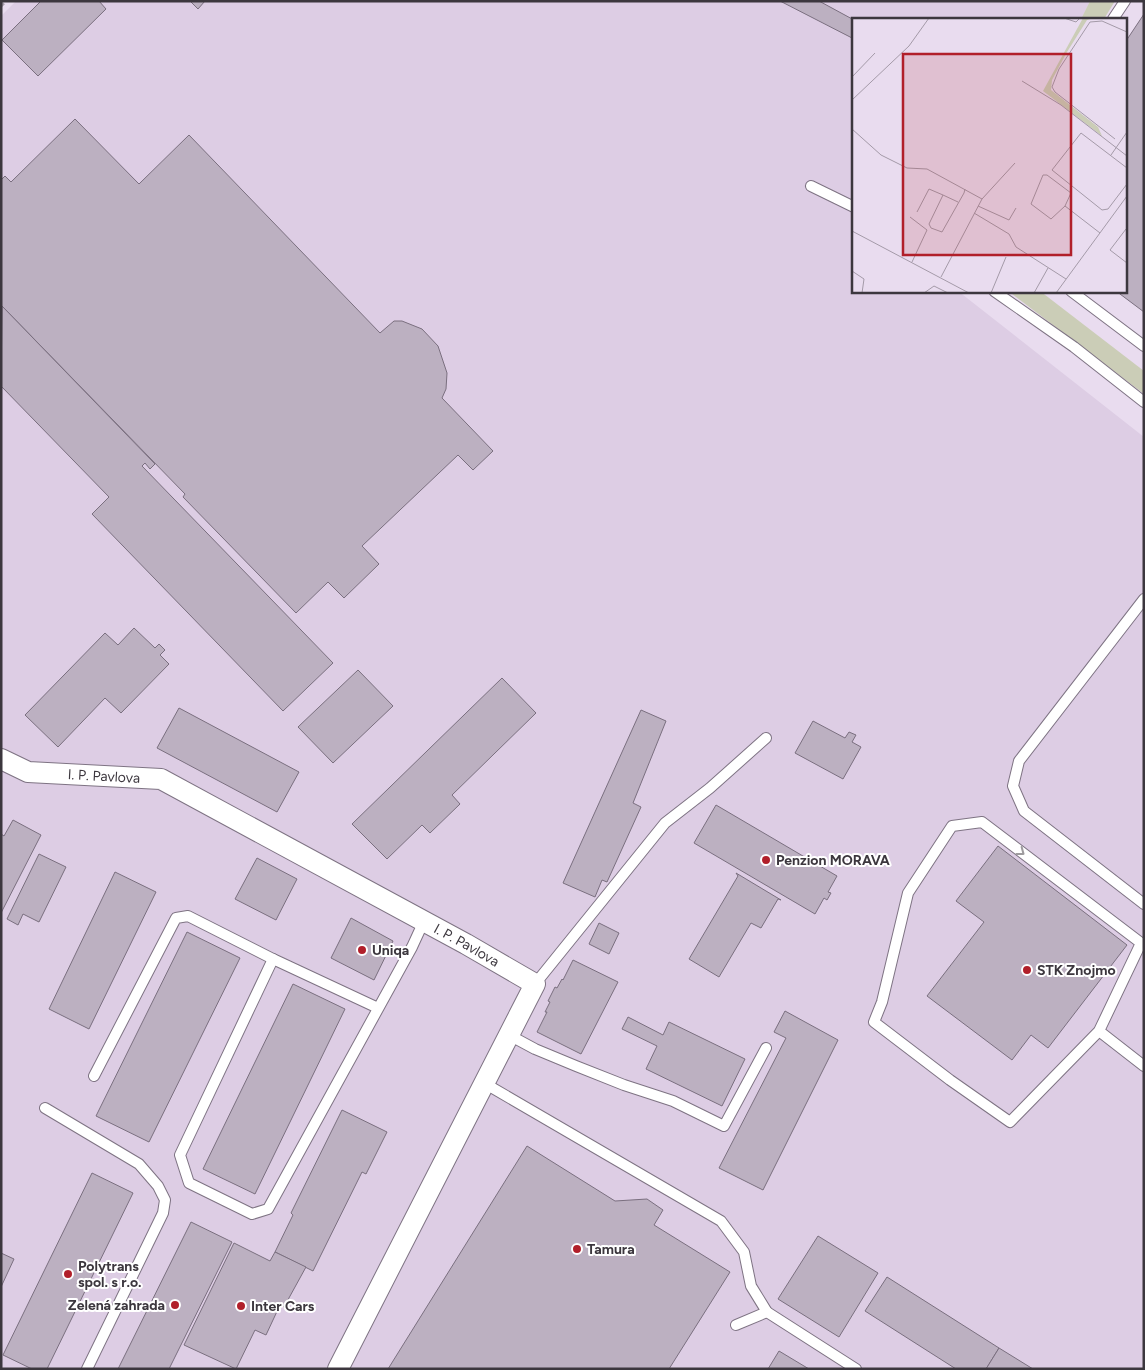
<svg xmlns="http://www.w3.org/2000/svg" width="1145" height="1370" font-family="Figtree,sans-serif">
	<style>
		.built { fill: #ddcde4 }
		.green { fill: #cbcdb7 }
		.building { fill: #bcb0c1; stroke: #7a6f7f }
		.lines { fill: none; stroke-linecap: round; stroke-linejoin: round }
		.service-casing { stroke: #7e7383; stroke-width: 12 }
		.minor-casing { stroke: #7e7383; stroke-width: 22 }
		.path { stroke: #a49aa8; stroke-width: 3; stroke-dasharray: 4 4; stroke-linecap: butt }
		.service { stroke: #fff; stroke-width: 10 }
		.minor { stroke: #fff; stroke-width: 20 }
		.oneway { stroke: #9e9b9e }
		.poi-dot { fill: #b11f2a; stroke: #fff; stroke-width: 2 }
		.labels { text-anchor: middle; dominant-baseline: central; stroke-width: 4; stroke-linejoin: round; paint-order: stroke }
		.street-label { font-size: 14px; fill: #3c373e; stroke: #fff }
		.poi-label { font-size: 14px; font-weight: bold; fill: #3c373e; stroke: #fff; text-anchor: start }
		.inset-road { fill: none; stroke: #a49aa8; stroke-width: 1 }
		.view { fill: #b11f2a; fill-opacity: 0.15; stroke: #b11f2a; stroke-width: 2.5 }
		.inset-edge { fill: none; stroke: #3c373e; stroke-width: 2.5 }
	</style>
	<rect width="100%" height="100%" fill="#e9dcef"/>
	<!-- built -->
	<polygon class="built" points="16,1 1090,1 1081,19 854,19 854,291 958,291 1144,437 1144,1369 1,1369 1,16"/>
	<!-- green -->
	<g class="green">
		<polygon points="1090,1 1115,1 1104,19 1081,19"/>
		<polygon points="1008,291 1040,291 1144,371 1144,394"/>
	</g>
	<!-- building -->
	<g class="building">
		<polygon points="41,1 99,1 106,9 38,76 2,40"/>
		<polygon points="190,1 205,1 198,9"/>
		<polygon points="780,1 819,1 854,20 854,39"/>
		<polygon points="1144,14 1144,312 1116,291 1126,291 1126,41"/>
		<polygon points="75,119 139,184 189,135 380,333 394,321 402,321 422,329 438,346 447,373 446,389 442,398 493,451 473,470 458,455 362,546 379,564 344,598 328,582 296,613 183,497 185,494 1,305 1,180 5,176 11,182"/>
		<polygon points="2,306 155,464 150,469 145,463 142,466 333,663 283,711 92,514 109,497 1,386"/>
		<polygon points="134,628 155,648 159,644 165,650 160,655 169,664 121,713 105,698 58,747 25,715 105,633 118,645"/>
		<polygon points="358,670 393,706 333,763 298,727"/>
		<polygon points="502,678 536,713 452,795 460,804 430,833 422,825 387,859 352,824"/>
		<polygon points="179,708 299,772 277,812 157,748"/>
		<polygon points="641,710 666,721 633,803 641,807 607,882 602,880 595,897 563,883"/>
		<polygon points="813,721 845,738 849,732 856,735 852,742 861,747 843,779 795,753"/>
		<polygon points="716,805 837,876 828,892 831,893 827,900 824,898 815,914 694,843"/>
		<polygon points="13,820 41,835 1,913 1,834 4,836"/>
		<polygon points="998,846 1127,945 1048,1048 1031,1035 1012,1060 927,996 984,922 956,901"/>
		<polygon points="39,854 66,867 39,922 23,914 18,925 7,919"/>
		<polygon points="257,858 297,879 276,920 235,899"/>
		<polygon points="115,872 156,892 89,1029 49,1009"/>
		<polygon points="736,873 781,900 778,899 761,928 751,923 719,977 689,959 738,876"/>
		<polygon points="351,918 393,941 374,980 331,958"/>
		<polygon points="599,923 619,933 609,954 589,944"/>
		<polygon points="187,932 240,958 149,1142 96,1116"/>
		<polygon points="573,960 618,982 581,1054 537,1032 547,1012 545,1012 550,1002 548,1001 555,987 557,988 562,979 563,980"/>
		<polygon points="293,984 345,1009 255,1194 203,1169"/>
		<polygon points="785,1011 838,1040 763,1190 719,1168 786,1038 774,1032"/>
		<polygon points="628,1017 663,1035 669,1022 745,1059 722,1106 646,1069 657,1046 622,1029"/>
		<polygon points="342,1110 387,1132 366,1174 362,1172 313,1271 275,1252 293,1215 291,1213"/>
		<polygon points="527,1146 615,1201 647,1199 663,1210 654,1225 730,1272 669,1369 388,1369"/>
		<polygon points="92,1173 133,1193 47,1369 32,1369 3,1355"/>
		<polygon points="191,1222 232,1242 169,1369 118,1369"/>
		<polygon points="818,1236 878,1273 839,1337 778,1299"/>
		<polygon points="234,1243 270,1261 275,1252 306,1267 284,1307 280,1305 266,1335 255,1330 236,1369 184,1345"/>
		<polygon points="1,1253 14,1259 1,1287"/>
		<polygon points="887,1277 999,1348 986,1369 956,1369 865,1311"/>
		<polygon points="999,1348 1033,1369 986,1369"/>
		<polygon points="779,1351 809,1369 768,1369"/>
	</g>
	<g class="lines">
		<defs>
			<g id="service">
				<polyline points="1113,19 1125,1"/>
				<polyline points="811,186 854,207"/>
				<polyline points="994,291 1074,347 1144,402"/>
				<polyline points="1071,291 1144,346"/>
				<polyline points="1144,599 1019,761 1013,786 1024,811 1144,904"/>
				<polyline points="535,984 665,823 710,788 766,738"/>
				<polyline points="378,1008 273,959 180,1155 189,1183 252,1214 268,1209 412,947 424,921"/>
				<polyline points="1099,1031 1141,943 982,822 952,826 908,893 882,1002 874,1022 950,1080 1010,1122 1099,1031 1144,1066"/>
				<polyline points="509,1035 535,1049 576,1066 624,1085 673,1101 724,1126 766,1048"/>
				<polyline points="94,1076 176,918 188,916 273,959"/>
				<polyline points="484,1083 721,1221 744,1252 751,1286 767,1312 856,1369"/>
				<polyline points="45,1108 139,1164 158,1186 165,1200 163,1213 87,1369"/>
				<polyline points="736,1325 767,1312"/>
			</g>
			<g id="minor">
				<path id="s1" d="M1,759L28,772L161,779L466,944L535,984L338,1369"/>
			</g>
		</defs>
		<!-- service casing -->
		<use href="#service" class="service-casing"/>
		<!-- minor casing -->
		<use href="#minor" class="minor-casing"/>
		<!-- path -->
		<polyline class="path" points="1,6 6,1"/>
		<!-- service -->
		<use href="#service" class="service"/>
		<!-- minor -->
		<use href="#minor" class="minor"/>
	</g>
	<!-- one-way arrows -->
	<defs><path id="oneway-chevron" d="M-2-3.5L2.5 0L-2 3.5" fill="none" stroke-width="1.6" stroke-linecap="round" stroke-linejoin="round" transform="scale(1.25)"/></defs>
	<use class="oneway" href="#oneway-chevron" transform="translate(1021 852) rotate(37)"/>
	<!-- markers -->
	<g class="poi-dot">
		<circle cx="766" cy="860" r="5"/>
		<circle cx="362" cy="950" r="5"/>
		<circle cx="1027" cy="970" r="5"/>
		<circle cx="577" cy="1249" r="5"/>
		<circle cx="68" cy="1274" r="5"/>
		<circle cx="175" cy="1305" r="5"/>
		<circle cx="241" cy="1306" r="5"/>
	</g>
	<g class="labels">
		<!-- street labels -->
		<g class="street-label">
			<text stroke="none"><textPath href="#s1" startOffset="106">I. P. Pavlova</textPath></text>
			<text stroke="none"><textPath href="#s1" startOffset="511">I. P. Pavlova</textPath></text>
		</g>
		<!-- poi labels -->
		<g class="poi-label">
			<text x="776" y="860">Penzion MORAVA</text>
			<text x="372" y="950">Uniqa</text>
			<text x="1037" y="970">STK Znojmo</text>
			<text x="587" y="1249">Tamura</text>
			<text x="78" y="1266">Polytrans<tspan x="78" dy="16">spol. s r.o.</tspan></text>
			<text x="165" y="1305" text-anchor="end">Zelená zahrada</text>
			<text x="251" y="1306">Inter Cars</text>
		</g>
	</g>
	<!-- overview -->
	<g transform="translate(852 18)">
		<rect width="275" height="275" fill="#e9dcef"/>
		<path d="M231,0H242L235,2L215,34L200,62L199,72L246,109L250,118L191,73Z" fill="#cbcdb7"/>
		<path class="inset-road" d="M212,0L224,4L228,0M0,59L23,35M170,63L209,87L275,138M0,82L57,28L77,0M0,111L29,137L55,150L75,151L130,181L89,259M263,121L203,74L200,69L207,51L238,4L250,3L275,14M259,137L275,114M275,150L229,115L200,152L250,192L256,191L275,166M130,181L163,145M106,184L91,177L77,206L79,210L90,214L112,175L113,171M126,188L157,202L164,190M213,188L219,175L195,157H191L179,186L199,201L213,188L248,215M65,194L77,171L91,177M122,195L157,216L164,229L214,261M58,199L75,212L60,244M274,211L258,232L275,245M0,213L117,275M0,253L12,261L10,275M72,275L82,268L96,275M139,275L154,239M182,275L196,250M204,275L275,178"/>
		<path class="view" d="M51,36H219V237H51Z"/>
		<rect width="275" height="275" class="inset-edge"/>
	</g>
	<!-- border -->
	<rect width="1145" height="1370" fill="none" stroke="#3c373e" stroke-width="5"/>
</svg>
